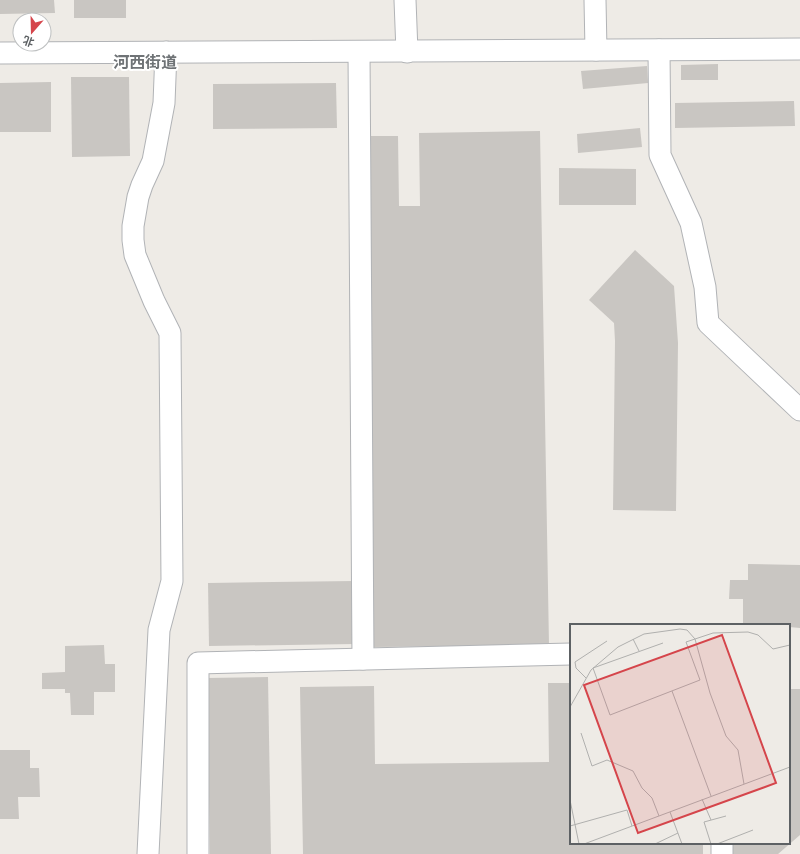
<svg xmlns="http://www.w3.org/2000/svg" width="800" height="854" font-family="Mulish,'Noto Sans SC',sans-serif">
	<style>
		.building { fill: #c9c6c2 }
		.lines { fill: none; stroke-linecap: round; stroke-linejoin: round }
		.minor-casing { stroke: #b1b3b6; stroke-width: 23 }
		.minor { stroke: #fff; stroke-width: 21 }
		.labels { text-anchor: middle; dominant-baseline: central; stroke-width: 4; stroke-linejoin: round; paint-order: stroke }
		.district-label { font-size: 16px; font-weight: bold; fill: #6f7376; stroke: #fff }
		.inset-road { fill: none; stroke: #b0b0ae; stroke-width: 1 }
		.view { fill: #d5454b; fill-opacity: 0.15; stroke: #d5454b; stroke-width: 2 }
		.inset-edge { fill: none; stroke: #5d6164; stroke-width: 2 }
	</style>
	<rect width="100%" height="100%" fill="#eeebe6"/>
	<!-- building -->
	<g class="building">
		<polygon points="0,0 54,0 55,13 0,14"/>
		<rect x="74" y="0" width="52" height="18"/>
		<polygon points="718,64 718,80 681,80 681,65"/>
		<polygon points="647,66 648,83 583,89 581,71"/>
		<polygon points="71,77 129,77 130,156 72,157"/>
		<polygon points="51,82 51,132 0,132 0,83"/>
		<polygon points="336,83 337,128 213,129 213,84"/>
		<polygon points="794,101 795,126 675,128 675,103"/>
		<polygon points="640,128 642,147 578,153 577,134"/>
		<polygon points="540,131 549,645 373,647 364,136 398,136 399,206 420,206 419,133"/>
		<polygon points="559,168 636,169 636,205 559,205"/>
		<polygon points="635,250 674,286 678,343 676,511 613,510 615,341 614,323 589,300"/>
		<polygon points="748,564 800,565 800,628 789,627 789,625 743,625 743,599 729,599 730,580 748,580"/>
		<polygon points="354,581 355,644 209,646 208,583"/>
		<polygon points="104,645 105,664 115,664 115,692 94,692 94,715 71,715 70,693 65,693 65,689 42,689 42,673 65,672 65,646"/>
		<polygon points="268,677 271,854 210,854 207,678"/>
		<polygon points="548,683 571,683 571,843 703,843 703,854 303,854 300,687 374,686 375,764 549,762"/>
		<polygon points="789,689 800,689 800,835 778,854 733,854 732,843 789,843"/>
		<polygon points="0,750 30,750 30,768 39,768 40,797 18,797 19,819 0,819"/>
	</g>
	<g class="lines">
		<defs>
			<g id="minor">
				<polyline points="405,0 407,52"/>
				<polyline points="595,0 596,50"/>
				<polyline points="659,50 660,155 691,223 705,287 708,323 800,410"/>
				<polyline points="359,52 363,659"/>
				<polyline points="0,53 800,49"/>
				<polyline points="722,843 722,854"/>
				<polyline points="148,854 159,630 172,581 170,333 154,301 135,255 133,240 133,226 138,197 142,185 153,161 164,103 166,52"/>
				<polyline points="198,854 198,663 571,654"/>
			</g>
		</defs>
		<!-- minor casing -->
		<use href="#minor" class="minor-casing"/>
		<!-- minor -->
		<use href="#minor" class="minor"/>
	</g>
	<g class="labels">
		<!-- district labels -->
		<g class="district-label">
			<text x="145" y="62">河西街道</text>
		</g>
	</g>
	<!-- overview -->
	<g transform="translate(570 624)">
		<rect width="220" height="220" fill="#eeebe6"/>
		<path class="inset-road" d="M63,15L69,27M93,19L23,44L40,91L130,56L116,18L143,9L178,8L188,11L203,25L220,21M16,54L6,44L5,38L37,17M102,67L141,172M0,83L21,46L48,23L74,10L110,5L117,6L125,15L140,69L156,112L168,126L174,160M11,109L22,142L37,136L63,147L72,164L82,174L89,192M132,175L141,196M0,176L9,220M100,188L112,220M0,202L57,186L62,202M14,220L220,143M85,220L108,209M141,220L134,198L156,192M147,220L183,206"/>
		<path class="view" d="M152,11L206,159L68,209L14,61Z"/>
		<rect width="220" height="220" class="inset-edge"/>
	</g>
	<!-- north arrow -->
	<g transform="translate(32 32) rotate(200)"><circle r="19" fill="#ffffff" stroke="#bec0c1"/>
	<path d="M0-3L7 15L0 10L-7 15Z" fill="#d5454b"/>
	<text y="-6" font-size="11" font-weight="bold" text-anchor="middle" fill="#5d6164">北</text>
	</g>
</svg>
